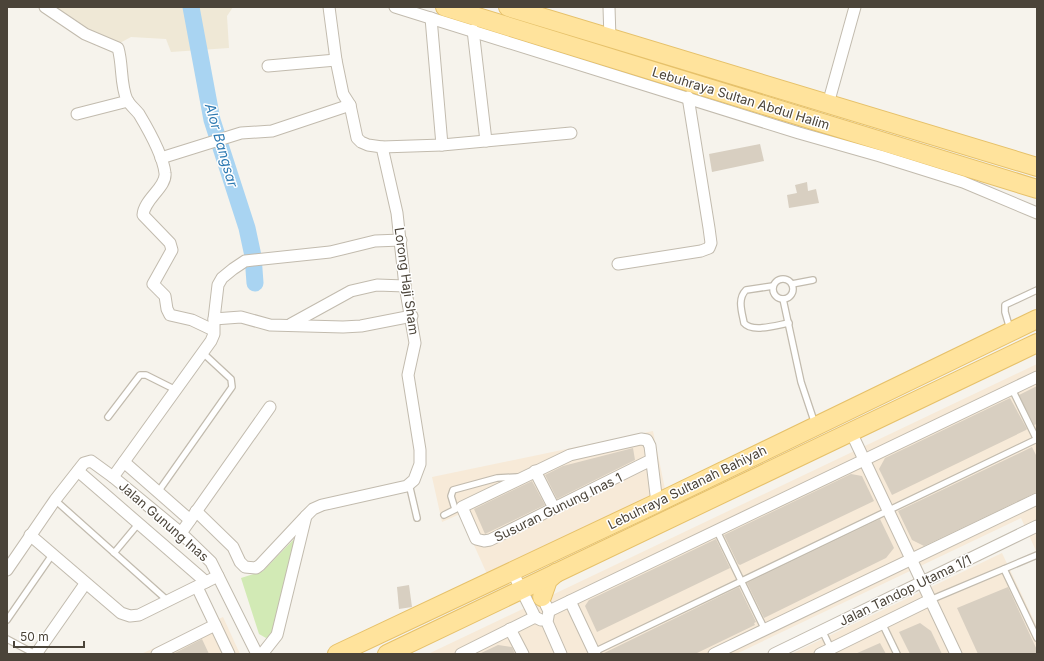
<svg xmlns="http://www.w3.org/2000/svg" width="1044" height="661" font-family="Inter,sans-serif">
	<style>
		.commercial { fill: #f7ead8 }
		.education { fill: #efe8d6 }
		.green { fill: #d2eab5 }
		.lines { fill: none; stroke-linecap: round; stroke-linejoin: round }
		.river { stroke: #a9d4f2; stroke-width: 17 }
		.building { fill: #d8cfc1 }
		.lane-casing { stroke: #c2bbae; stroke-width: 8 }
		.street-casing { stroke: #c2bbae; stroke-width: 13 }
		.primary-casing { stroke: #e6c16a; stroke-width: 20 }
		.lane { stroke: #fff; stroke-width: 5.5 }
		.street { stroke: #fff; stroke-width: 11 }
		.primary { stroke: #ffe39c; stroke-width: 18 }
		.labels { text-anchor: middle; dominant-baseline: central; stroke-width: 3; stroke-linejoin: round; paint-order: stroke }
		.street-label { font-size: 13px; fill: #4b4439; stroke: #fff }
		.water-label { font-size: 14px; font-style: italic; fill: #2e7ab2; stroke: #fff }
	</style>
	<rect width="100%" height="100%" fill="#f6f3ec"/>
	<!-- commercial -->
	<g class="commercial">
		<polygon points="1037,364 1037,553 1021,518 736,654 428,654"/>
		<polygon points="653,431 665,489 487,574 460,514 442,522 432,477"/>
		<polygon points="1002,553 1037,627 1037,654 791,654"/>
		<polygon points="223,617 240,654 141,654"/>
	</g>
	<!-- education -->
	<polygon class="education" points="54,7 233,7 227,16 229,48 171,52 166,39 131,37 118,44 68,24"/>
	<!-- green -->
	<polygon class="green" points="296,537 275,633 266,638 259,634 241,578 263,571"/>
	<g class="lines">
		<!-- river -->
		<polyline class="river" points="191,7 212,120 247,228 253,256 255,283"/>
	</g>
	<!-- building -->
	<g class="building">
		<polygon points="760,144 764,161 712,172 709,154"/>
		<polygon points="807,182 808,191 816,189 819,203 789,208 787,195 797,193 795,185"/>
		<polygon points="1037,386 1037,424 1034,425 1019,395"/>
		<polygon points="1010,398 1027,429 1026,430 892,495 879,469 885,458"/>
		<polygon points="1032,447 1037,457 1037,492 924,546 912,540 898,511"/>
		<polygon points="633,448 635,460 557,499 545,475 563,466"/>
		<polygon points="851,474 862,476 874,501 740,565 738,564 724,535"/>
		<polygon points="532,481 545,505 485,534 474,509"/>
		<polygon points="880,519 894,548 886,558 764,618 747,583"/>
		<polygon points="716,539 730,568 597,632 585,606 589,600"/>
		<polygon points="409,585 412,607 399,609 397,587"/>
		<polygon points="739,587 756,622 754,623 755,625 695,654 602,654"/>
		<polygon points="1008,587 1037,650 1037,654 978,654 957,608"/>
		<polygon points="920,623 931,631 942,654 910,654 899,632"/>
		<polygon points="202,639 209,654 173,654"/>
		<polygon points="880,643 886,654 855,654"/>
		<polygon points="498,645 512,647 515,654 479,654"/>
	</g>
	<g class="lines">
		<defs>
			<g id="lane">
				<circle cx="783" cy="289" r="10"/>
				<polyline points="792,284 813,280"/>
				<path d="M773,286L746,290C737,299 742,312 744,323C752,333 777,325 789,323"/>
				<polyline points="783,299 801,382 815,424"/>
				<polyline points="1010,329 1005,312 1005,305 1037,290"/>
				<polyline points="1012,389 1037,440"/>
				<polyline points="108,417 140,375 146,375 176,390"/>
				<polyline points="408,485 410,488 417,518"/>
				<polyline points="158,492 232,387 231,379 203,353"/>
				<polyline points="55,500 168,601"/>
				<polyline points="455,509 451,496 453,490 497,478 517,477"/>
				<polyline points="444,515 458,508"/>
				<polyline points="717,531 765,630"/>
				<polyline points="114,553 139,523"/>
				<polyline points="1004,569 1037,638"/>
				<polyline points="930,600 1037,555"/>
				<polyline points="7,620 52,555"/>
				<polyline points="882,623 897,654"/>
				<polyline points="822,630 831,649"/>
				<polyline points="7,639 35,654"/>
				<polyline points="594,652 1037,439"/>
			</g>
			<g id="street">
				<path d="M45,7L85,34L118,48C123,65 120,84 127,100C130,105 135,109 139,114C148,129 163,156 165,173C167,187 144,199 143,215L170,243L172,250L153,284L165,296L167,309L170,315L192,320L213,330"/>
				<polyline points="395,7 799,133 880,156 963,182 1037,213"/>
				<polyline points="609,7 610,39"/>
				<polyline points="431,18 442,145"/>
				<polyline points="473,30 486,141"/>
				<polyline points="268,66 336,60"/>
				<polyline points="828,104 855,7"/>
				<polyline points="77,114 128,101"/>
				<polyline points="382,147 442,145 571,133"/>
				<polyline points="161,158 241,133 272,131 350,105"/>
				<polyline points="618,264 701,251 709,248 711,243 709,228 688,97"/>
				<polyline points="214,319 241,317 270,325 343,327 361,326 412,316"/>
				<polyline points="291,324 351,291 377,285 405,286"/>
				<polyline points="851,432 956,654"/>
				<polyline points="651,460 490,540 484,541 476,539 462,507 570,455 641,439 647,440 650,446 657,503"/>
				<polyline points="124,462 190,520"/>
				<polyline points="78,471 206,582"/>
				<polyline points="535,471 554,508"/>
				<polyline points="113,477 211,341 214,334 214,319 218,285 222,278 233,269 245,261 330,252 375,241 401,240"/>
				<polyline points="196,511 233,547 240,562 245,567 256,568 260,565 306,516"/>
				<polyline points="181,533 270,407"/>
				<polyline points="30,535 121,613 130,616 139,615 218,576"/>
				<polyline points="7,570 55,500 84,463 91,461 113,477 181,533 211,562 257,654"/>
				<polyline points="512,571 535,617 541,620"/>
				<polyline points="197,587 229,654"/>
				<polyline points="570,601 595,654"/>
				<polyline points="546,605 549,611 547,622 561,654"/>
				<polyline points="549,611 1037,377"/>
				<polyline points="510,629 523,654"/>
				<polyline points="36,654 85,584"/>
				<polyline points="157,654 215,625"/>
				<polyline points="262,654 277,635 306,516 313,509 322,505 407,486 414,480 420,464 420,450 408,375 415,343 405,286 397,213 382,147 368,145 361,142 357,138 350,105 343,94 336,60 329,7"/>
				<polyline points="461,654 535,617"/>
				<polyline points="714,654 1037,499"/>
				<polyline points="774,654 1037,526"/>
				<polyline points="820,654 930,600"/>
			</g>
			<g id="primary">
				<polyline points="445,7 1037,189"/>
				<polyline points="508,7 1037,167"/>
				<polyline points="542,597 548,580 556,573"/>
				<polyline points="337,654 657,503 1037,319"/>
				<polyline points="387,654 1037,343"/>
			</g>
		</defs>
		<!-- lane casing -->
		<use href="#lane" class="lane-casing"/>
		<!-- street casing -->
		<use href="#street" class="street-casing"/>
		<!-- primary casing -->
		<use href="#primary" class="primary-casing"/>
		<!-- lane -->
		<use href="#lane" class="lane"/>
		<!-- street -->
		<use href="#street" class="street"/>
		<!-- primary -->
		<use href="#primary" class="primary"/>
	</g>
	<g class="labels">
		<!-- street labels -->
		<g class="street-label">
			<text transform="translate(741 98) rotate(17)">Lebuhraya Sultan Abdul Halim</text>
			<text transform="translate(407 281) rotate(82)">Lorong Haji Sham</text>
			<text transform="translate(687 487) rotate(-26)">Lebuhraya Sultanah Bahiyah</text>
			<text transform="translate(558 507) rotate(-26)">Susuran Gunung Inas 1</text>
			<text transform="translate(164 521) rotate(41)">Jalan Gunung Inas</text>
			<text transform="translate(905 590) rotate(-26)">Jalan Tandop Utama 1/1</text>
		</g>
		<!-- water labels -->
		<g class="water-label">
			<text transform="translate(222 145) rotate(74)">Alor Bangsar</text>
		</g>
	</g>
	<!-- border -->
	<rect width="1044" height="661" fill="none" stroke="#4b4439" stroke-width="16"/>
	<!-- scale -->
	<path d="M14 641v6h70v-6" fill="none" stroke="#4b4439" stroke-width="2"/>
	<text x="20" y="641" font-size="12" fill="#4b4439" stroke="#ffffff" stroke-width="3" paint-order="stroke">50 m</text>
</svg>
